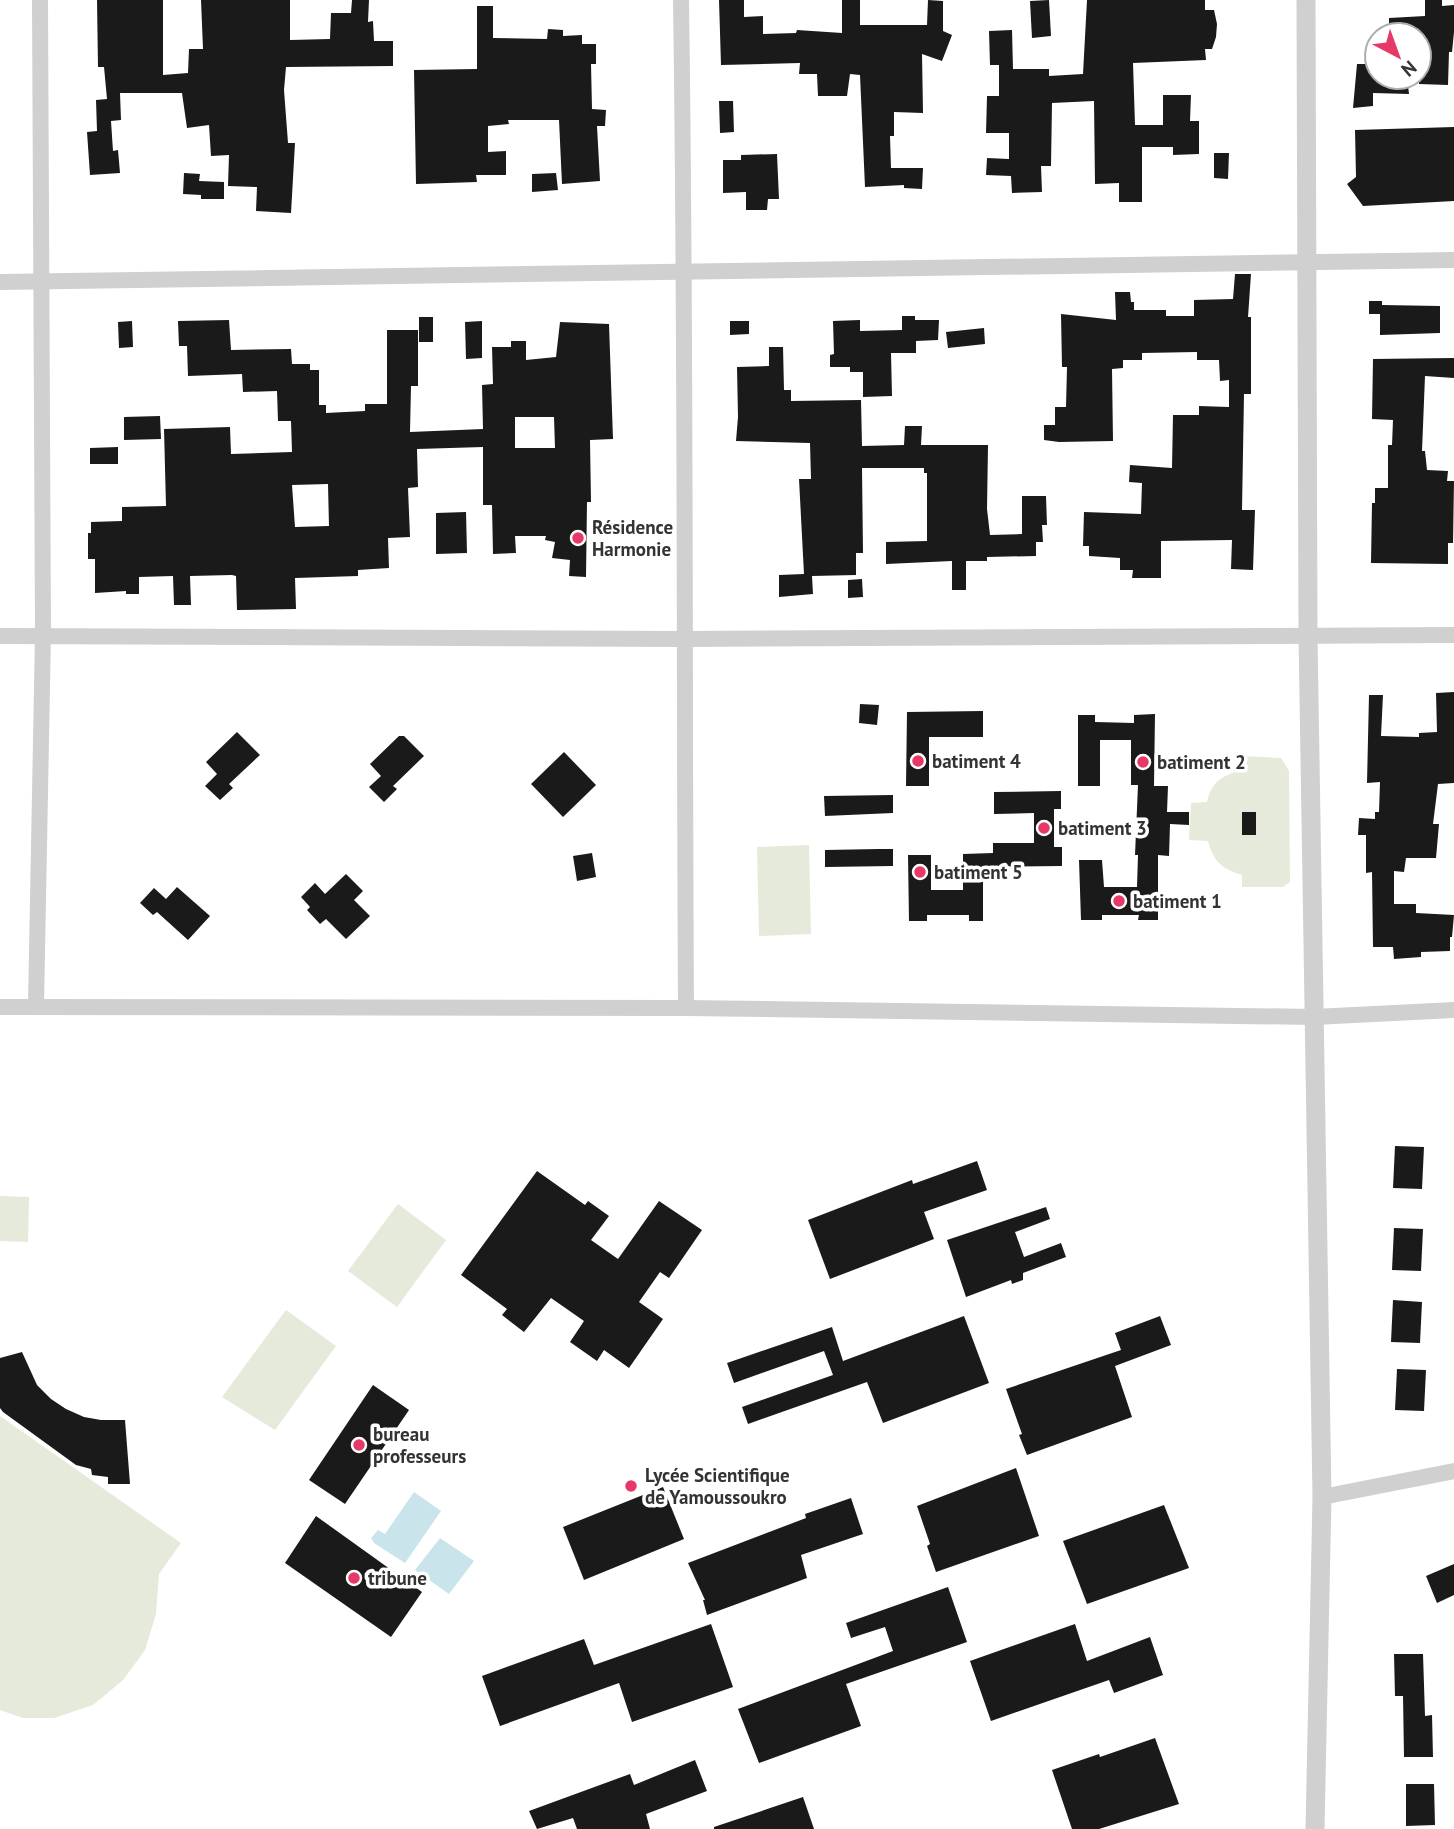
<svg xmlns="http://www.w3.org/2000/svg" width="1454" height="1829" font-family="'PT Sans',sans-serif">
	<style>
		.green { fill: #e5eadb }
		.water { fill: #c9e4eb }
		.building { fill: #1a1a1a; fill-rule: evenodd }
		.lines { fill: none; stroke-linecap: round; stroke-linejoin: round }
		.minor { stroke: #d0d0d0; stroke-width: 16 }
		.tertiary { stroke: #d0d0d0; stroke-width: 19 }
		.poi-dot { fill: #e63968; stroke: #fff; stroke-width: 2.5 }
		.labels { text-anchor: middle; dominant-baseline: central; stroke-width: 7; stroke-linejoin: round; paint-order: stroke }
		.poi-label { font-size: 19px; font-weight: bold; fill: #333; stroke: #fff; text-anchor: start }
	</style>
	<rect width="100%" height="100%" fill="#fff"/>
	<!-- green -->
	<g class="green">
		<path d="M1241,756L1281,758L1289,771L1290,882L1283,887H1242V875C1222,869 1213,861 1208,841L1189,840L1191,803L1207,802C1212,781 1221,777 1240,770Z"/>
		<polygon points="809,845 811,934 759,936 757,847"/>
		<polygon points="0,1196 29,1197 28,1242 0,1241"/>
		<polygon points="398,1204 446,1240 397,1307 348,1271"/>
		<polygon points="286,1310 336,1346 275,1430 222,1397"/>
		<polygon points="0,1416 181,1543 159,1574 156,1614 145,1650 123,1680 93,1705 54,1718 23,1718 0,1710"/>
	</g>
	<!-- water -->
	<g class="water">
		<polygon points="414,1492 441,1511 405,1563 374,1543 371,1538 378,1530 385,1534"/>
		<polygon points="440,1538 474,1561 449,1594 415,1570"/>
	</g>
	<!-- building -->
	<g class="building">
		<polygon points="97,0 163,0 163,75 188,73 189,49 203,49 201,0 290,0 290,40 330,39 331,13 351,13 352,0 369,0 368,22 373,21 374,41 393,41 393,66 286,67 284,90 288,143 295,143 291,213 256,211 257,187 228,186 229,155 211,156 209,125 187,128 182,93 120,93 121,120 111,121 113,151 118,150 120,173 90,175 87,132 97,131 96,100 107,99 104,67 98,67"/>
		<polygon points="719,0 744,0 744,17 763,16 763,34 796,33 797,30 842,33 842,0 860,0 860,25 927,25 928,0 943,1 943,31 952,35 942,61 922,54 923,113 894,112 894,136 890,136 891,168 923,168 922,189 904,188 904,185 865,187 860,75 850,74 847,96 818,96 817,74 799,74 800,63 721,65"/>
		<polygon points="1049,0 1051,36 1032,38 1030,1"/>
		<polygon points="1087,0 1205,0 1205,10 1214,10 1217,24 1216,37 1212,49 1205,49 1206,60 1133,63 1135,125 1163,125 1163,95 1191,95 1190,121 1199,121 1199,154 1173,155 1173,147 1142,147 1142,202 1119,202 1119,183 1095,184 1094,101 1052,103 1051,166 1041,166 1042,192 1012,193 1011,176 986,175 987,158 1009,159 1009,133 986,133 987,96 999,96 999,65 990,65 989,31 1012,30 1013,69 1049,69 1049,76 1083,74"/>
		<polygon points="1425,0 1442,0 1442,6 1454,5 1454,32 1452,52 1449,52 1448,85 1419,84 1419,67 1425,67 1425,35 1389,35 1389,18 1425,16"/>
		<polygon points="477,6 493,6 493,38 547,39 548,29 563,30 563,36 582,35 582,44 596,44 596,64 591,64 592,109 606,110 605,126 597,126 600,181 562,184 559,120 508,120 509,124 488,126 488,152 506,151 506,175 476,175 477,182 416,184 414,70 477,69"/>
		<polygon points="1357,64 1377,64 1377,77 1407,77 1409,94 1373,93 1373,106 1353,108"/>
		<polygon points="719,101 733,101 734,132 720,133"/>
		<polygon points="1454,127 1454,201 1363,206 1347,184 1356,177 1355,130"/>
		<polygon points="1214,153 1229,153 1228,179 1214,178"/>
		<polygon points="777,154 779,199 768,199 767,210 746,210 746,192 723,193 723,160 741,160 741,155"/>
		<polygon points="184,173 200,174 199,181 224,182 224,199 201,199 201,195 183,194"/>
		<polygon points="556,173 558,190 532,192 532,174"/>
		<polygon points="1235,274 1251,274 1248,317 1251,317 1251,394 1244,394 1242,510 1255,510 1253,570 1231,569 1232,540 1161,541 1161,578 1132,578 1133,570 1120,570 1120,558 1089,556 1089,546 1083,546 1084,512 1141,514 1142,483 1129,482 1130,465 1172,468 1173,415 1199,415 1199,406 1229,407 1229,380 1220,381 1219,360 1197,360 1197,352 1142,353 1142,360 1123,360 1123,368 1112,369 1113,441 1059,442 1044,440 1044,425 1055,425 1055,407 1066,407 1067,367 1062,367 1061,314 1116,320 1115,292 1130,292 1131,302 1134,302 1134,310 1166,310 1166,316 1194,316 1194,300 1233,299"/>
		<polygon points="1369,301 1382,301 1382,305 1440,306 1440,333 1380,335 1380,314 1369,314"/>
		<polygon points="902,316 915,316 915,320 939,320 938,340 916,341 916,353 891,353 892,396 863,397 863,372 850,372 850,367 830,367 830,355 834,354 833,321 860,320 860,331 902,330"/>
		<rect x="419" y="317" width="14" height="25"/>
		<path d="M229,320L231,350L291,349L292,364H310V370H319V405H326V413L365,411V404H387V330H418V386H411L410,432L483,429L482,385L493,384L492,347H511V341H526V360L556,357L560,322L609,324L613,439L590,440L591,502H587L586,577L569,576L570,560L552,558L555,542L545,540L546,536H515L516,553L493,554L492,505H483V447L417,449L418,487L408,488L410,537L388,538L389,568L358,570V576L295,578L296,609L237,610L236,576L232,575L190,576L191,605H174L173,576L139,577V594H126V591L95,593V559H88V533H91V522L122,521V507L166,506L164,429L230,427L231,454L292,452L291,421H278L277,391L243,392L242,374L188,376L187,346H179L178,321ZM515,417H554L555,448H515ZM328,484L329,526L295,527L292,485Z"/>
		<polygon points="132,321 133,347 119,348 118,322"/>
		<polygon points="482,321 482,358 466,359 465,322"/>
		<polygon points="730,321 749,321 749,334 730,335"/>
		<polygon points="984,328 985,344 948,348 946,332"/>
		<polygon points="769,347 783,347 784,390 791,390 791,401 861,400 862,446 904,445 905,426 922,426 921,445 988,445 987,509 990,535 1022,534 1022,496 1046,496 1047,525 1042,525 1043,542 1036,542 1036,556 987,557 987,561 966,561 966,590 952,590 952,561 886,564 886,542 927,541 927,473 924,473 924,468 862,468 863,553 856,553 856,575 812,576 813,594 779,597 779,575 804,574 799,479 811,479 810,443 736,441 738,417 737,367 769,366"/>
		<polygon points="1454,358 1454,378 1425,376 1422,451 1425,451 1427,470 1448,471 1447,481 1454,481 1453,543 1448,543 1448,564 1371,563 1372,503 1375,503 1375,488 1388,488 1388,445 1392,445 1393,420 1372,419 1373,359"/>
		<polygon points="160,416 161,439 124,440 124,417"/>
		<polygon points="118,447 118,464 90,464 90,448"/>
		<polygon points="466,512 467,553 436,554 436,513"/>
		<polygon points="862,579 863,597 848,598 848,580"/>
		<polygon points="1454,692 1454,783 1438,784 1433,824 1439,824 1436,858 1406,858 1404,872 1394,871 1394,904 1416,904 1416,913 1454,915 1452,937 1450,937 1450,951 1421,952 1421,957 1394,959 1393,947 1373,947 1372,872 1366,873 1366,835 1358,835 1359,818 1375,819 1375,812 1379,812 1380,782 1367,783 1369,695 1383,695 1381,736 1419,737 1419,733 1437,732 1436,693"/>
		<polygon points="860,704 879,705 877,725 859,723"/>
		<polygon points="983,711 983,737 929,737 929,786 906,786 907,712"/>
		<polygon points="1155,714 1154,786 1168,786 1167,812 1189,812 1189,825 1170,824 1169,856 1158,855 1158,920 1138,920 1139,915 1102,915 1102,920 1081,920 1079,860 1102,860 1104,887 1137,887 1138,855 1135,855 1138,785 1131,785 1131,740 1100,740 1100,786 1078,786 1078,715 1095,715 1095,722 1134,723 1134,715"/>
		<polygon points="237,732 260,755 229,784 233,788 220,800 205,786 217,774 206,762"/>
		<polygon points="399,736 404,736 424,756 393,786 397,789 384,802 369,787 381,776 370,764"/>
		<polygon points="564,752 596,785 563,817 531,784"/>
		<polygon points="1061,791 1061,809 1054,809 1054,847 1062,847 1062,866 983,867 983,921 969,921 969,915 927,915 927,921 909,921 908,855 931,855 931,890 963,890 963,854 993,853 993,843 1034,843 1034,813 994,814 994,792"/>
		<polygon points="893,795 893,813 825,816 824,796"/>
		<rect x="1242" y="812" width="14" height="23"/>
		<polygon points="879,849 893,849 893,866 825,867 825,850"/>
		<polygon points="592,853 596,877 577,881 573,856"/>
		<polygon points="346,874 363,891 354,900 370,916 346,939 326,919 320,924 307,910 310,907 301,897 315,883 325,894"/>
		<polygon points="177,887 210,916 188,940 157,912 153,915 140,903 154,888 166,899"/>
		<polygon points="1395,1146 1424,1147 1422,1189 1393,1188"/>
		<polygon points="977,1161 987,1190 924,1212 934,1239 830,1279 808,1220 912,1180 913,1184"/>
		<polygon points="537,1171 585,1205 588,1201 609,1216 591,1240 618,1259 659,1201 702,1230 669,1278 660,1272 639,1302 663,1319 629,1368 604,1350 597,1361 570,1342 584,1321 551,1298 524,1332 502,1315 507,1309 461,1275"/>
		<polygon points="1046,1207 1050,1219 1015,1232 1024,1257 1061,1243 1066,1257 1023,1273 1023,1280 1012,1284 1011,1280 966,1297 947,1240"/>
		<polygon points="1394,1228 1423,1229 1421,1271 1392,1270"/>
		<polygon points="1393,1300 1422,1302 1420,1343 1391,1342"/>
		<polygon points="964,1316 989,1383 883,1423 867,1382 748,1424 742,1407 833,1375 824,1351 734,1383 727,1363 832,1327 843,1361"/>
		<polygon points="1160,1316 1171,1345 1115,1366 1132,1417 1027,1455 1019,1435 1022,1434 1006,1389 1121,1350 1115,1333"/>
		<polygon points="22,1352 37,1385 51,1399 66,1409 84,1417 101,1420 125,1420 130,1484 108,1484 108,1477 92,1475 91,1469 76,1465 3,1412 0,1408 0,1358"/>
		<polygon points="1397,1369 1426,1370 1424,1411 1395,1410"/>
		<polygon points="373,1385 409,1410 345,1504 309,1480"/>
		<polygon points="1016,1468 1039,1536 936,1572 927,1546 930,1544 917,1506"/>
		<polygon points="663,1487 684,1539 584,1580 563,1527"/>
		<polygon points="851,1498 863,1534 801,1555 807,1578 707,1615 703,1600 705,1600 688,1563 806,1518 805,1514"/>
		<polygon points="1164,1505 1189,1568 1087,1604 1063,1541"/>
		<polygon points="316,1516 422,1592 391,1637 285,1563"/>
		<polygon points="1454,1564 1454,1595 1437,1603 1426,1576"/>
		<polygon points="948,1587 967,1642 846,1684 861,1726 759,1763 738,1709 893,1651 885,1627 851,1638 846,1623"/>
		<polygon points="711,1624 733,1687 632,1722 619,1683 500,1726 482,1676 584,1639 594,1665"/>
		<polygon points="1075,1624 1087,1661 1150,1637 1163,1675 1114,1693 1109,1680 991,1721 970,1661"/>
		<polygon points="1394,1654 1423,1654 1425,1716 1432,1715 1433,1757 1404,1757 1403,1696 1395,1696"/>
		<polygon points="1155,1738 1179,1804 1099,1829 1072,1829 1052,1770 1099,1754 1100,1757"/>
		<polygon points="695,1760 707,1791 646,1814 650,1829 577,1829 573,1818 537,1829 529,1811 630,1774 634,1785"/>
		<polygon points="1406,1784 1434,1784 1435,1825 1406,1826"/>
		<polygon points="803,1797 814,1829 714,1829 714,1827"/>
	</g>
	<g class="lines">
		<!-- minor -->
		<g class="minor">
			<path d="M681,0C686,336 684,672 686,1008"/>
			<polyline points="0,282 1454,260"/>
			<polyline points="0,636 683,639 1454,635"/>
			<polyline points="36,1006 43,634 40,0"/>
			<polyline points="0,1007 686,1008 1314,1017 1454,1010"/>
			<polyline points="1322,1497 1454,1471"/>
		</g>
		<!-- tertiary -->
		<polyline class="tertiary" points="1306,0 1308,636 1322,1497 1315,1829"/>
	</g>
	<!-- markers -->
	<g class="poi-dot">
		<circle cx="578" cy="538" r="7"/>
		<circle cx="918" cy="761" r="7"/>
		<circle cx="1143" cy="762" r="7"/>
		<circle cx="1044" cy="828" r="7"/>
		<circle cx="920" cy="872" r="7"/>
		<circle cx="1119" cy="901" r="7"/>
		<circle cx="359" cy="1445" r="7"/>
		<circle cx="631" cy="1486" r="7"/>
		<circle cx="354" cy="1578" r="7"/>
	</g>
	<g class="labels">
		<!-- poi labels -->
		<g class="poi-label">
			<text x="592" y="527">Résidence<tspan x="592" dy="22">Harmonie</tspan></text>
			<text x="932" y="761">batiment 4</text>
			<text x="1157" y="762">batiment 2</text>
			<text x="1058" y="828">batiment 3</text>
			<text x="934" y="872">batiment 5</text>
			<text x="1133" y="901">batiment 1</text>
			<text x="373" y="1434">bureau<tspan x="373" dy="22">professeurs</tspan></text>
			<text x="645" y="1475">Lycée Scientifique<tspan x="645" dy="22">de Yamoussoukro</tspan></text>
			<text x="368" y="1578">tribune</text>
		</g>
	</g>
	<!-- north arrow -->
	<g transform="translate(1398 56) rotate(139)"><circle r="33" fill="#ffffff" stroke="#adadad" stroke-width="2"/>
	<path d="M0-5L12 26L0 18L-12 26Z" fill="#e63968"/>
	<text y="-10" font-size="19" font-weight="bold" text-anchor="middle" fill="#333333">N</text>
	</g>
</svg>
